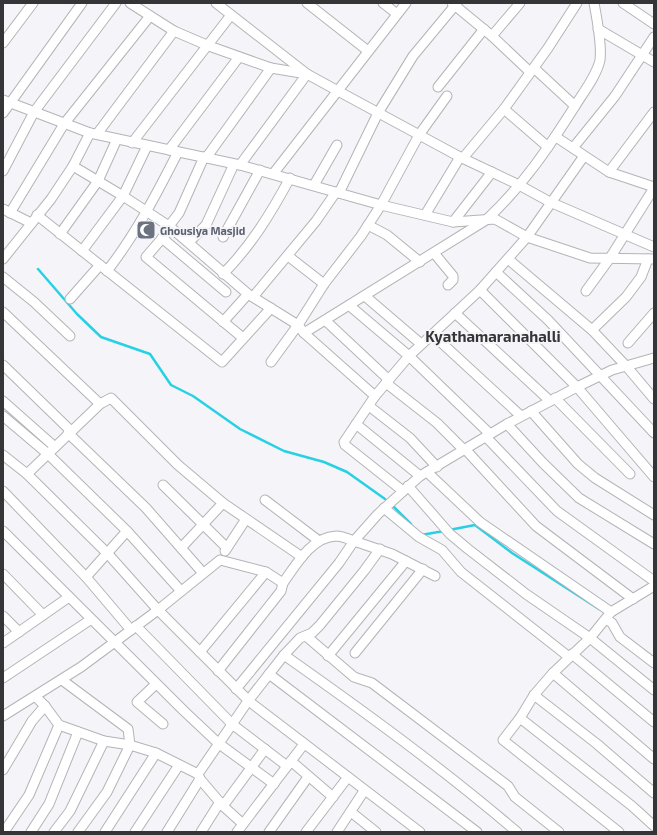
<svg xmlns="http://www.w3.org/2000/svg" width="657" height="835" font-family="'Exo 2',sans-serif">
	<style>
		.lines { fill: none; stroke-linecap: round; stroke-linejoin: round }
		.stream { stroke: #27d1e3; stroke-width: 2.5 }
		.street-casing { stroke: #b4b3b7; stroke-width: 11 }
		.street { stroke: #fff; stroke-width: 9 }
		.labels { text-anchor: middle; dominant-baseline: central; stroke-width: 4; stroke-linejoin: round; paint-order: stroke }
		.worship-label { font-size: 11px; font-weight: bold; fill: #5b616d; stroke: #f5f5f9; text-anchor: start }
		.district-label { font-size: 15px; font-weight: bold; fill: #353537; stroke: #f5f5f9 }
	</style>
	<rect width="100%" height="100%" fill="#f5f5f9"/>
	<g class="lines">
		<!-- stream -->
		<g class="stream">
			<polyline points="38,269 77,314 101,337 150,354 171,385 193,396 240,429 284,451 324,462 347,472 385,499"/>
			<polyline points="393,506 411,524"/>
			<polyline points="449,530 475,525 512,553 599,609"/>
			<polyline points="421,535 444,531"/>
		</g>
		<defs>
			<g id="street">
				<polyline points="130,3 174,31 209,46 271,68 307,74 240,165"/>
				<polyline points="216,3 307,74 338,91 460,157 519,185 550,202 654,247"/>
				<polyline points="307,3 368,51"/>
				<polyline points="383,3 397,14"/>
				<polyline points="452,3 492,36 530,72"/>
				<polyline points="623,3 654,24"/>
				<polyline points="598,29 654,62"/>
				<polyline points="492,36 520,3"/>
				<polyline points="3,43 33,3"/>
				<polyline points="534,68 575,106"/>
				<polyline points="438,87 484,29"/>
				<polyline points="3,100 90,133 240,165 381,205 453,222 495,219 527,237 590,258 654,259"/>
				<polyline points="504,109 548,147"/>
				<polyline points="3,113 82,3"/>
				<polyline points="97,134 174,31"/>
				<polyline points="556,137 609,172 654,187"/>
				<polyline points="132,143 231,15"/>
				<polyline points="573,148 615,96 654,37"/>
				<polyline points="169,150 239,57"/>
				<polyline points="206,158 271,68"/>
				<polyline points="463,158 504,109 548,48 577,3"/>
				<polyline points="73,166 123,196 169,226 248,294 298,325 304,333 375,396"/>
				<polyline points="3,171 34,112 116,3"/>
				<polyline points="609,172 654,112"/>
				<polyline points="273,174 406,3"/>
				<polyline points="314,185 337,145"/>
				<polyline points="339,193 378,113 413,56 457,3"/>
				<polyline points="3,209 31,223"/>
				<polyline points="10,213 64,124 150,16"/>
				<polyline points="37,215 222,362 271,308"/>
				<polyline points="425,215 460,157"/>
				<polyline points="453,222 492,172"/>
				<polyline points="368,225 387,235 420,262"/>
				<polyline points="169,226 179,213 204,157"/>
				<polyline points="171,228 146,257 243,338"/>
				<polyline points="60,234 98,181 117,139"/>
				<polyline points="223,237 260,170"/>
				<polyline points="162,238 226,292"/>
				<polyline points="189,242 206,225 234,164"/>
				<polyline points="82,251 123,196 147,146"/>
				<polyline points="434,253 453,276 453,280 448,285"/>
				<polyline points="288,256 324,284"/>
				<polyline points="3,259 51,199 73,166 90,133"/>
				<polyline points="508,259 592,330 627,367 654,399"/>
				<path d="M107,271C136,234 157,193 178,152"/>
				<polyline points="496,272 548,320 654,433"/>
				<path d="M223,274C251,246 271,213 290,178"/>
				<polyline points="3,277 34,302 70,336"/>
				<polyline points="480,290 577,387 654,477"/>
				<polyline points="586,291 610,258 654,188"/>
				<polyline points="365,296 421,344"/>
				<polyline points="253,297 316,221 336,192"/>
				<polyline points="70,299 100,265"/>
				<polyline points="350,306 409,356 490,434"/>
				<polyline points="3,312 100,404"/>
				<polyline points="455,313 550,401"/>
				<polyline points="326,321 389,380"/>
				<polyline points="223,322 248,294"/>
				<polyline points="592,330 626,297 641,277 648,259"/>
				<path d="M304,333L486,220C522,187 549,147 575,106C583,93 597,75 600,60C602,44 597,19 594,3"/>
				<polyline points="432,334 521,416"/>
				<polyline points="628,343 654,313"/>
				<polyline points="271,362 298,325 324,284 361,236 381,205 419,135 447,96"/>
				<polyline points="3,365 71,431"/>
				<polyline points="386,383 437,423 464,450"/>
				<polyline points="555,398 630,474"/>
				<polyline points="3,401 55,447"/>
				<polyline points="369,406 410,438 437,467"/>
				<polyline points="531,411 578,464 595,478 654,515"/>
				<polyline points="3,416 48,454 127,531 181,591"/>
				<polyline points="356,424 420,476"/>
				<polyline points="507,424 543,463 579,498 654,544"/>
				<polyline points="68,433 146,508 203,573"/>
				<polyline points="486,437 557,511 654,581"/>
				<polyline points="465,449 536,526 633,599"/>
				<polyline points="3,455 27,474 108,554 158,610 250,702 420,832"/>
				<polyline points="427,472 480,522 611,612"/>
				<polyline points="27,474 100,404 111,398 178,465 223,503 302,557"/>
				<polyline points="163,485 227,548"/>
				<polyline points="408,486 450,534 468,549 526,594 590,638 654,690"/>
				<polyline points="3,491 86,577 131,630"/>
				<polyline points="403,491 345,445 344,442 375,396 409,356 480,290 527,237 584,156"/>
				<polyline points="265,500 319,541"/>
				<polyline points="384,508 419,537 442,550 461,572 569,657"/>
				<polyline points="3,531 184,711 218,743 274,784"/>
				<polyline points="181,548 223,503"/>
				<polyline points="225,551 246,519"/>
				<polyline points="3,574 43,615"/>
				<polyline points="86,577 127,531"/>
				<polyline points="3,616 19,632"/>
				<polyline points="606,619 612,623 620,637 654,663"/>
				<polyline points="136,626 232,724 287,766"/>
				<polyline points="306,636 354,677 372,683 508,786 515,797 559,832"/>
				<polyline points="3,643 69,597"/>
				<polyline points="200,652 266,572"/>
				<polyline points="355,653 423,569"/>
				<polyline points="572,654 654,722"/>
				<path d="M284,655C365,712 442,768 517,832"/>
				<polyline points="328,656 406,561"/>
				<polyline points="218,671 281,591 283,583"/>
				<polyline points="553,673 654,759"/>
				<polyline points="269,674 477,832"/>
				<polyline points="3,678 90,620"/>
				<polyline points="62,680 128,729 130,745 107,792 78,832"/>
				<polyline points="156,684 137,702 163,724"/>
				<polyline points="236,689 339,563 354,541 392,554 435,576"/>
				<polyline points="534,695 597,744 654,793"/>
				<polyline points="36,697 45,706 59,725 104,741 130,745 156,753 198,774 200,779 223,806 243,824"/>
				<path d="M3,716L81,667L158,610L220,560L266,572L283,583C296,565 311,537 336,536C341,536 349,539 354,541L378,514L420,476L507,424L577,387L612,370L654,358"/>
				<polyline points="520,718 632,806 654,826"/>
				<polyline points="291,761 333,797"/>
				<polyline points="3,770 32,721 45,706"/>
				<polyline points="198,774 248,701 284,655 300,638 312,633 320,625 364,571 380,549"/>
				<polyline points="223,806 265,749"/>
				<polyline points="351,812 376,832"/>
				<polyline points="4,832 29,795 59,725"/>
				<polyline points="31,832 49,804 78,732"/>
				<polyline points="54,832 70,811 104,741"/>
				<polyline points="105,832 156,753"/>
				<polyline points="135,832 179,765"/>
				<polyline points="167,832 200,779"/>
				<polyline points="201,832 220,802"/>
				<polyline points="237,832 304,744"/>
				<polyline points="269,832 308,777"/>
				<polyline points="306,832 348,777"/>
				<polyline points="337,832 364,791"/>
				<polyline points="619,832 503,740 520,718 534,695 553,673 590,638 611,612 654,586"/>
			</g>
		</defs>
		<!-- street casing -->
		<use href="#street" class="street-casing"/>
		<!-- street -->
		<use href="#street" class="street"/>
	</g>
	<!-- icons -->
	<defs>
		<symbol id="mosque-square" viewBox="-11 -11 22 22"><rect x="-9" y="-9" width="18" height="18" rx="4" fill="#6b7280" stroke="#f5f5f9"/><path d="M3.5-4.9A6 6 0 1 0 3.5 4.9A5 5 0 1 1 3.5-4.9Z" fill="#fff"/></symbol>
	</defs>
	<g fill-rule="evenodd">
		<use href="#mosque-square" x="135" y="219" width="22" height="22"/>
	</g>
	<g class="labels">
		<!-- worship labels -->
		<g class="worship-label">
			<text x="160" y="230">Ghousiya Masjid</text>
		</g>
		<!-- district labels -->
		<g class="district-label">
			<text x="493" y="336">Kyathamaranahalli</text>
		</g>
	</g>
	<!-- border -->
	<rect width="657" height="835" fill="none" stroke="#353537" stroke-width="8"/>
</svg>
